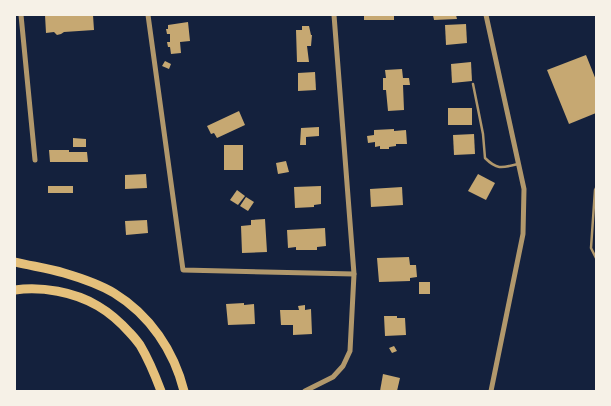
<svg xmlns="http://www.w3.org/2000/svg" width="611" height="406" font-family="'Public Sans',sans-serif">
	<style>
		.building { fill: #c6a872 }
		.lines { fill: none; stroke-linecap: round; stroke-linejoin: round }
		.service { stroke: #b1986c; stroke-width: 2.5 }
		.minor { stroke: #b1986c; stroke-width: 5 }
		.motorway { stroke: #e5c07b; stroke-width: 9 }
	</style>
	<rect width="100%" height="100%" fill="#14213d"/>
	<!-- building -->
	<g class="building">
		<polygon points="45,15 93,15 94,30 64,32 61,34 57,35 54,32 46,33"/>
		<rect x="364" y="15" width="30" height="5"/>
		<polygon points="433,15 456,15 457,19 434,20"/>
		<polygon points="188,22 190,41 180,42 181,53 171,54 170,47 168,47 167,42 170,42 170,34 167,34 166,29 168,29 168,25"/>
		<polygon points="466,24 467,43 446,45 445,25"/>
		<polygon points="302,26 309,26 311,35 312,35 311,46 307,46 309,62 297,62 296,30 302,30"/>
		<polygon points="586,55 596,80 596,113 569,124 547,70"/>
		<polygon points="165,61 171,64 169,69 162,66"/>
		<polygon points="471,62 472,81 452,83 451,64"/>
		<polygon points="402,69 403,78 409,78 410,85 403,85 404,110 388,111 386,90 383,90 383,78 386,78 385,70"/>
		<polygon points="315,72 316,90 298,91 298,73"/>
		<rect x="448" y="108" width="24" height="17"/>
		<polygon points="239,111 245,125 217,138 214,133 211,134 207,126"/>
		<polygon points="319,127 319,136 306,137 306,145 300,145 301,128"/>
		<polygon points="394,129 394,131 406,130 407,144 396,144 396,146 389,147 389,149 380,149 380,146 375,147 375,142 368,143 367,136 374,135 374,130"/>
		<polygon points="474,134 475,154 454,155 453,135"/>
		<polygon points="73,138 86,139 86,147 73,147"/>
		<rect x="224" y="145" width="19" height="25"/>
		<polygon points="49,150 69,150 69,152 87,152 88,162 50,162"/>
		<polygon points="286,161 289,172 278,174 276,163"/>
		<polygon points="146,174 147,188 125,189 125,175"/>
		<polygon points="478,174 495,183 486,200 468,191"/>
		<rect x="48" y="186" width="25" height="7"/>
		<polygon points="321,186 321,204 314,205 314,207 295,208 294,187"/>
		<polygon points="402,187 403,205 371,207 370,189"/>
		<polygon points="237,190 245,196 238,205 230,200"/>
		<polygon points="246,197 254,202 248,211 240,206"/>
		<polygon points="265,219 267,252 242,253 241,226 251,225 251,220"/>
		<polygon points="147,220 148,233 126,235 125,221"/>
		<polygon points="325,228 326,246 317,247 317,250 296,250 296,247 288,248 287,230"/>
		<polygon points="409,257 410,265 416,265 417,277 410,278 410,281 379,282 377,258"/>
		<rect x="419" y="282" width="11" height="12"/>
		<polygon points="244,303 244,305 254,304 255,324 228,325 226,304"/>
		<polygon points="305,305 305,310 311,309 312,334 293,335 293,325 281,325 280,310 299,310 298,306"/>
		<polygon points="384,316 397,316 397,318 405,318 406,335 385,336"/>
		<polygon points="394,346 397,351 392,353 389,348"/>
		<polygon points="383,374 400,378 397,391 380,391"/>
	</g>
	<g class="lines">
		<!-- service -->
		<g class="service">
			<path d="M473,84L483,134L485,158C497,170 502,168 518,164"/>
			<polyline points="596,188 595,190 591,248 596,258"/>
		</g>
		<!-- minor -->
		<g class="minor">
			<polyline points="21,15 35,160"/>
			<polyline points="148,15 183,270 354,274"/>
			<polyline points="486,15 524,189 523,234 491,391"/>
			<polyline points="305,391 333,377 343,366 350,351 354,274 334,15"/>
		</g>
		<!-- motorway -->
		<g class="motorway">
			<path d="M15,262C31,266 48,268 64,273C81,278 99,284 114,293C150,315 174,351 184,391"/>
			<path d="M15,290C41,286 75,292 98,306C110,313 121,323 130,333C134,337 137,341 140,345C149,360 155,375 161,391"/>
		</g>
	</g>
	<!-- border -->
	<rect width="611" height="406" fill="none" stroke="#f6f1e7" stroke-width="32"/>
</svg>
